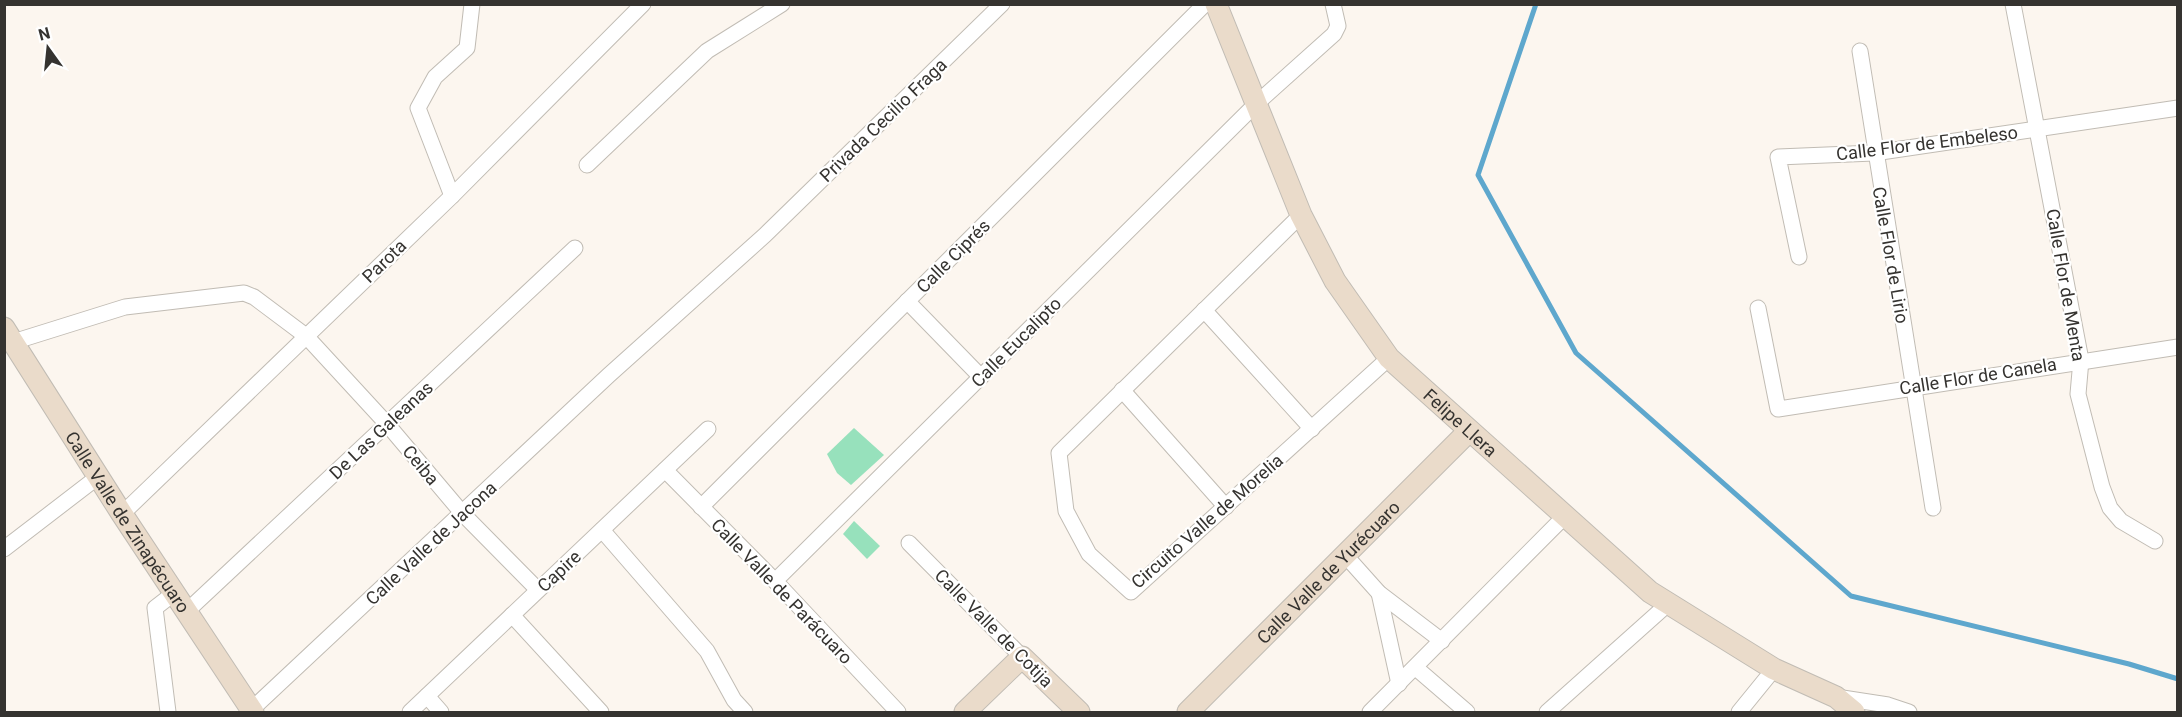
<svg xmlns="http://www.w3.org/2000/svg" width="2182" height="717" font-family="Roboto,sans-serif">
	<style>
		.green { fill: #97e1bc }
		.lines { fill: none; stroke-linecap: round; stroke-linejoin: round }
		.stream { stroke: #5ea7cd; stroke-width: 5 }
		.street-casing { stroke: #c1bcb4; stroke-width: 17 }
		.secondary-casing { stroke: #c1bcb4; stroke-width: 23 }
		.street { stroke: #fff; stroke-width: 15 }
		.secondary { stroke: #eadbca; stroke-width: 21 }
		.labels { text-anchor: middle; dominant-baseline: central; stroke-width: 4.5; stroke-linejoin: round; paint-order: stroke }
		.street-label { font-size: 18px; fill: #353330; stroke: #fff }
	</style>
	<rect width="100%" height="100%" fill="#fcf6ef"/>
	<!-- green -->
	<g class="green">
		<polygon points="854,428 884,455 851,485 837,473 827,454"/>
		<polygon points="854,521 880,546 867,559 843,534"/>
	</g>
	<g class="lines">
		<!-- stream -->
		<polyline class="stream" points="1536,4 1478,175 1576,353 1851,596 2129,664 2178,679"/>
		<defs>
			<g id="street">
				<polyline points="2013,4 2081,360 2078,394 2102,487 2110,508 2121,521 2155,541"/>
				<polyline points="1860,51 1933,508"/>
				<polyline points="587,165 707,51 782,4"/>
				<polyline points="452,196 418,108 435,77 467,48 472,4"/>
				<polyline points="1301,215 1059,453 1066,511 1089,554 1131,592 1389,358"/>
				<polyline points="1799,257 1778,157 1874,153 2178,108"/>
				<polyline points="907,301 981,377"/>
				<polyline points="1758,308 1778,409 2178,347"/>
				<polyline points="1204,310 1312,429"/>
				<polyline points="13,342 125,307 244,293 254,297 306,336 387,424 463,514 538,590"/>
				<polyline points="1122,390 1226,507"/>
				<polyline points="665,470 775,581 898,712"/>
				<polyline points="701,507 1205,4"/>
				<polyline points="122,514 452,196 643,4"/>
				<polyline points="602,530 707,651 734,700 745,712"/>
				<polyline points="909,543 1022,657"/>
				<polyline points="4,549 99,476"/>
				<polyline points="1345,555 1379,593 1442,641"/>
				<polyline points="775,581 1257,103 1334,34 1338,26 1333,4"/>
				<polyline points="1379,593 1399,684"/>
				<polyline points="186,612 575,248"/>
				<polyline points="512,615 601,712"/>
				<polyline points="1416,668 1467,712"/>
				<polyline points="427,696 441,712"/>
				<polyline points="1836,697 1888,705 1909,712"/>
				<polyline points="251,710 609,375 765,235 1002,4"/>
				<polyline points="168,712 155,608 173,594"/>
				<polyline points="410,712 708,429"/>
				<polyline points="1370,712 1565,516"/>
				<polyline points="1547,712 1669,603"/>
				<polyline points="1739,712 1774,669"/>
			</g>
			<g id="secondary">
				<path id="s1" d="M1216,4L1301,215L1335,281L1389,358L1650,592L1774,669L1836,697L1854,712"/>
				<path id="s2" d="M4,328L122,514L253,712"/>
				<polyline points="965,712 1022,657 1079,712"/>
				<path id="s3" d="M1188,712L1469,431"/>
			</g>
		</defs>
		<!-- street casing -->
		<use href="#street" class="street-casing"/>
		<!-- secondary casing -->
		<use href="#secondary" class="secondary-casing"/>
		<!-- street -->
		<use href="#street" class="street"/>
		<!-- secondary -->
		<use href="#secondary" class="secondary"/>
	</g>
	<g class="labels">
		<!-- street labels -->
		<g class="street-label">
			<text transform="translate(883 120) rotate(-44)">Privada Cecilio Fraga</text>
			<text transform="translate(1927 143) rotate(-7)">Calle Flor de Embeleso</text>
			<text transform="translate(1891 255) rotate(80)">Calle Flor de Lirio</text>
			<text transform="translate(953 256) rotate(-45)">Calle Ciprés</text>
			<text transform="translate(384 261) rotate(-44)">Parota</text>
			<text transform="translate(2066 285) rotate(80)">Calle Flor de Menta</text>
			<text transform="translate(1016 342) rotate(-45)">Calle Eucalipto</text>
			<text transform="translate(1978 376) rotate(-9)">Calle Flor de Canela</text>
			<text stroke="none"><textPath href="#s1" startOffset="492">Felipe Llera</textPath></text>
			<text transform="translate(381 430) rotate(-43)">De Las Galeanas</text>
			<text transform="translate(421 465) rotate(50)">Ceiba</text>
			<text stroke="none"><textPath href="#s2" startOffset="230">Calle Valle de Zinapécuaro</textPath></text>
			<text transform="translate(1207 521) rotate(-41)">Circuito Valle de Morelia</text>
			<text transform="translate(431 543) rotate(-43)">Calle Valle de Jacona</text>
			<text transform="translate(559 571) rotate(-43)">Capire</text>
			<text stroke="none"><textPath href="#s3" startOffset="198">Calle Valle de Yurécuaro</textPath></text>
			<text transform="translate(782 591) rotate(46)">Calle Valle de Parácuaro</text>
			<text transform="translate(994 628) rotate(45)">Calle Valle de Cotija</text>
		</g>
	</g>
	<!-- border -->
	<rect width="2182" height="717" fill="none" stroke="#353330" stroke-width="12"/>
	<!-- north arrow -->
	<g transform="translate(48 48) rotate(345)" stroke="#ffffff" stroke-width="4.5" paint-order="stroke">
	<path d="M0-4.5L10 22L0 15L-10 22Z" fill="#353330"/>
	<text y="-9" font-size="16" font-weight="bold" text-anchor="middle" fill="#353330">N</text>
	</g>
</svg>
